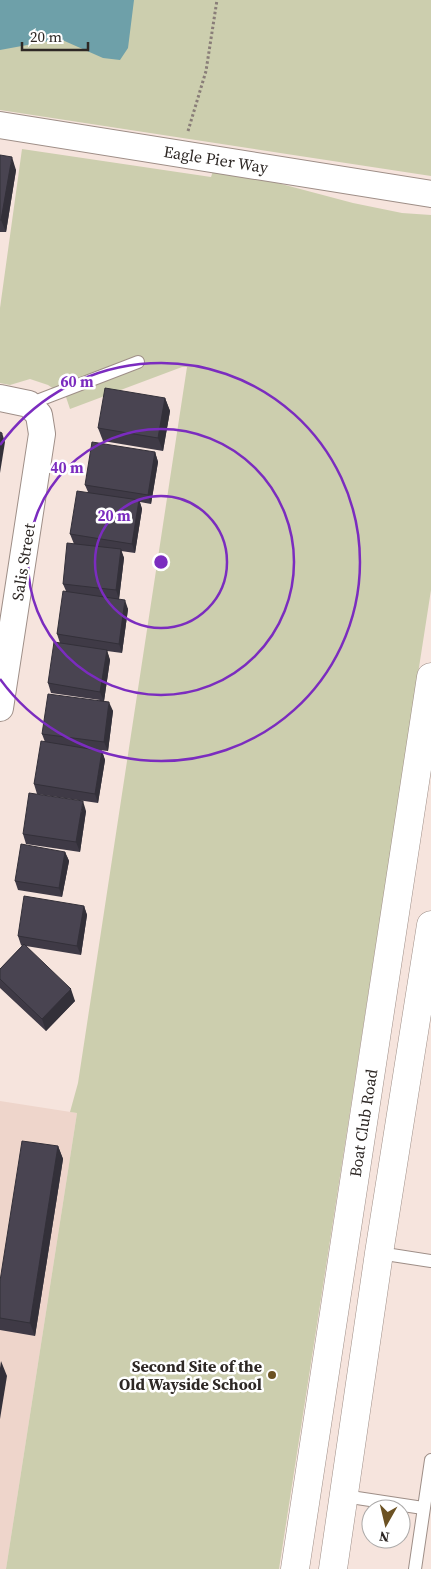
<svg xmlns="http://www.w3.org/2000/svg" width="431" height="1569" font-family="'Source Serif 4',serif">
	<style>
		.built { fill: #eed5cb }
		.green { fill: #ccceae }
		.water { fill: #6ea0a9 }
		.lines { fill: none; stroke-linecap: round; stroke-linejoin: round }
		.lane-casing { stroke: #9e8e87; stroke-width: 14 }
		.street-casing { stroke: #9e8e87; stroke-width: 28 }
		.secondary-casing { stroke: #9e8e87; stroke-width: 29 }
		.path { stroke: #897d78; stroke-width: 3; stroke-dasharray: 2.5 2.5; stroke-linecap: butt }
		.lane { stroke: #fff; stroke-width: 12 }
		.street { stroke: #fff; stroke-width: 26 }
		.secondary { stroke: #fff; stroke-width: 28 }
		.wall { fill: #3f3a46 }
		.shaded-wall { fill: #333039 }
		.building { fill: #494451; stroke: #333039 }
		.ring { fill: none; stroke: #7b2cbf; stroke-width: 2.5 }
		.poi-dot { fill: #6c5223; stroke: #fff; stroke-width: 2 }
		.labels { text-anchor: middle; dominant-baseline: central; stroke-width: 5; stroke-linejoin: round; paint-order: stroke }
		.street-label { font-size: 16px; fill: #2e2825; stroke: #fff }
		.poi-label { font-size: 16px; font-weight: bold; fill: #2e2825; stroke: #fff; text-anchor: end }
		.centre { fill: #7b2cbf; stroke: #fff; stroke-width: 2.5 }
		.ring-label { font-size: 15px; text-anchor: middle; font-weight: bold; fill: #7b2cbf; stroke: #fff; stroke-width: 5; stroke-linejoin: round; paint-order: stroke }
	</style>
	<rect width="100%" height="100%" fill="#f6e4dd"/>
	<!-- built -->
	<polygon class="built" points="0,1101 77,1113 6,1569 0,1569"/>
	<!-- green -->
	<g class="green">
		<polygon points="0,0 431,0 431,176 0,110"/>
		<polygon points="22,149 211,177 213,171 247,175 353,203 402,213 431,215 431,590 279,1569 6,1569 77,1113 70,1112 78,1083 187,367 182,367 70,409 66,397 48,385 30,379 10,385 0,383 0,308"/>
	</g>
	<!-- water -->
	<polygon class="water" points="0,0 134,0 128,48 120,60 103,58 60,39 0,50"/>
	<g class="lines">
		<defs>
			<g id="lane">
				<polyline points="29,404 138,362"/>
				<polyline points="379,1253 431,1261"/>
				<polyline points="344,1496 423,1508"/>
				<polyline points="415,1569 431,1460"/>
			</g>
			<g id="street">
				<polyline points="0,125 431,194"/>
				<polyline points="0,398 29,404 39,415 42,434 0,708"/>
			</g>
			<g id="secondary">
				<polyline points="295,1569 431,677"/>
				<polyline points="333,1569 379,1253 431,925"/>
			</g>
		</defs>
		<!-- lane casing -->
		<use href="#lane" class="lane-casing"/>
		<!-- street casing -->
		<use href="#street" class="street-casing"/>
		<!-- secondary casing -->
		<use href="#secondary" class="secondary-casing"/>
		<!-- path -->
		<polyline class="path" points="188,131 206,71 217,0"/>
		<!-- lane -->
		<use href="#lane" class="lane"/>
		<!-- street -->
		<use href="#street" class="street"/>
		<!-- secondary -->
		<use href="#secondary" class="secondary"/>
	</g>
	<!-- wall -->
	<g class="wall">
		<polygon points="0,155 16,170 6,232 0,232"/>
		<polygon points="165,398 170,411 163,451 103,441 98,428"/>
		<polygon points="155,452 158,462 151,504 140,502 142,509 135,553 121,551 124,558 119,599 128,609 122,653 107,651 110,660 104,701 113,711 108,751 89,749 102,751 105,760 98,803 37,794 34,784 45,742 42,734 100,700 51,693 48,683 60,643 57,634 66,591 63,584 74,544 70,534 88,492 85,485"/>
		<polygon points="86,811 80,852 26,844 23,834"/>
		<polygon points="65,852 69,861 62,897 18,890 15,881"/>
		<polygon points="84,906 87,915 81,955 26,946 75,1001 46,1031 0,988 0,969 22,946 21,945 18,936"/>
		<polygon points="58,1146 63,1159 35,1336 0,1330 0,1281"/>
	</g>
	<!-- shaded-wall -->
	<g class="shaded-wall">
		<polygon points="12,157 16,170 6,232 1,220"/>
		<polygon points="165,398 170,411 163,451 158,438"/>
		<polygon points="2,433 5,442 0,473 0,443"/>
		<polygon points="155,452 158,462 151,504 148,495"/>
		<polygon points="139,500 142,509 135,553 132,544"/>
		<polygon points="121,549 124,558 119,599 116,590"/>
		<polygon points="125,600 128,609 122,653 119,644"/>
		<polygon points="107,650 110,660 104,701 100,692"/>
		<polygon points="109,702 113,711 108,751 104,742"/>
		<polygon points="102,751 105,760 98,803 95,794"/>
		<polygon points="83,801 86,811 80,852 76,842"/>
		<polygon points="65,852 69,861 62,897 59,888"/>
		<polygon points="84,906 87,915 81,955 77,946"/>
		<polygon points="71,989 75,1001 46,1031 42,1019"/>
		<polygon points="58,1146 63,1159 35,1336 30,1323"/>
		<polygon points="1,1361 7,1376 0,1419 0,1368"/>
	</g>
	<!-- building -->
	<g class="building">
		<polygon points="0,155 12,157 1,220 0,220"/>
		<polygon points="105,388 165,398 158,438 98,428"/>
		<polygon points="0,432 2,433 0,443"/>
		<polygon points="92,442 155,452 148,495 85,485"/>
		<polygon points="77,491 139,500 132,544 70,534"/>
		<polygon points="67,543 121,549 116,590 63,584"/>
		<polygon points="63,591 125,600 119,644 57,634"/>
		<polygon points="54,642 107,650 100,692 48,683"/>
		<polygon points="48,694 109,702 104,742 42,734"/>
		<polygon points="41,741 102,751 95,794 34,784"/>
		<polygon points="29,793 83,801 76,842 23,834"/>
		<polygon points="21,844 65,852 59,888 15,881"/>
		<polygon points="24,896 84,906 77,946 18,936"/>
		<polygon points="24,944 71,989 42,1019 0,979 0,969"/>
		<polygon points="22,1141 58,1146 30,1323 0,1318 0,1281"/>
	</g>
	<!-- distance rings -->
	<g class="ring">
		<circle cx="161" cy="562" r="66"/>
		<circle cx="161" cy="562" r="133"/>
		<path d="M0 445A199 199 0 1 1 0 679"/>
	</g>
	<!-- markers -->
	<circle class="poi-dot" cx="272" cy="1375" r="5"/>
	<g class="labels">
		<!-- street labels -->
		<g class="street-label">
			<text transform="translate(216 159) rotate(9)">Eagle Pier Way</text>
			<text transform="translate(23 562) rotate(-81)">Salis Street</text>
			<text transform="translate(363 1123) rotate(-81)">Boat Club Road</text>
		</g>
		<!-- poi labels -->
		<g class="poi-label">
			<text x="262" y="1366">Second Site of the<tspan x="262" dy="18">Old Wayside School</tspan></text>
		</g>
	</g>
	<circle cx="161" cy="562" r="8" class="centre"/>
	<g class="ring-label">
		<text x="77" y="387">60 m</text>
		<text x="67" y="473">40 m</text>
		<text x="114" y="521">20 m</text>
	</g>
	<!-- north arrow -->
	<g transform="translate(386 1524) rotate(188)"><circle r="24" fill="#ffffff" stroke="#aba9a8"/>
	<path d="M0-4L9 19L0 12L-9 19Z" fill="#6c5223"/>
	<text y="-8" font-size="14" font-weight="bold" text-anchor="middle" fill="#2e2825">N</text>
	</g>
	<!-- scale -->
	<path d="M22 42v8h66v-8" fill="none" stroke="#2e2825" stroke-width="2.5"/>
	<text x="30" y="42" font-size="15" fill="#2e2825" stroke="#ffffff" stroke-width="4" paint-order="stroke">20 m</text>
</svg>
